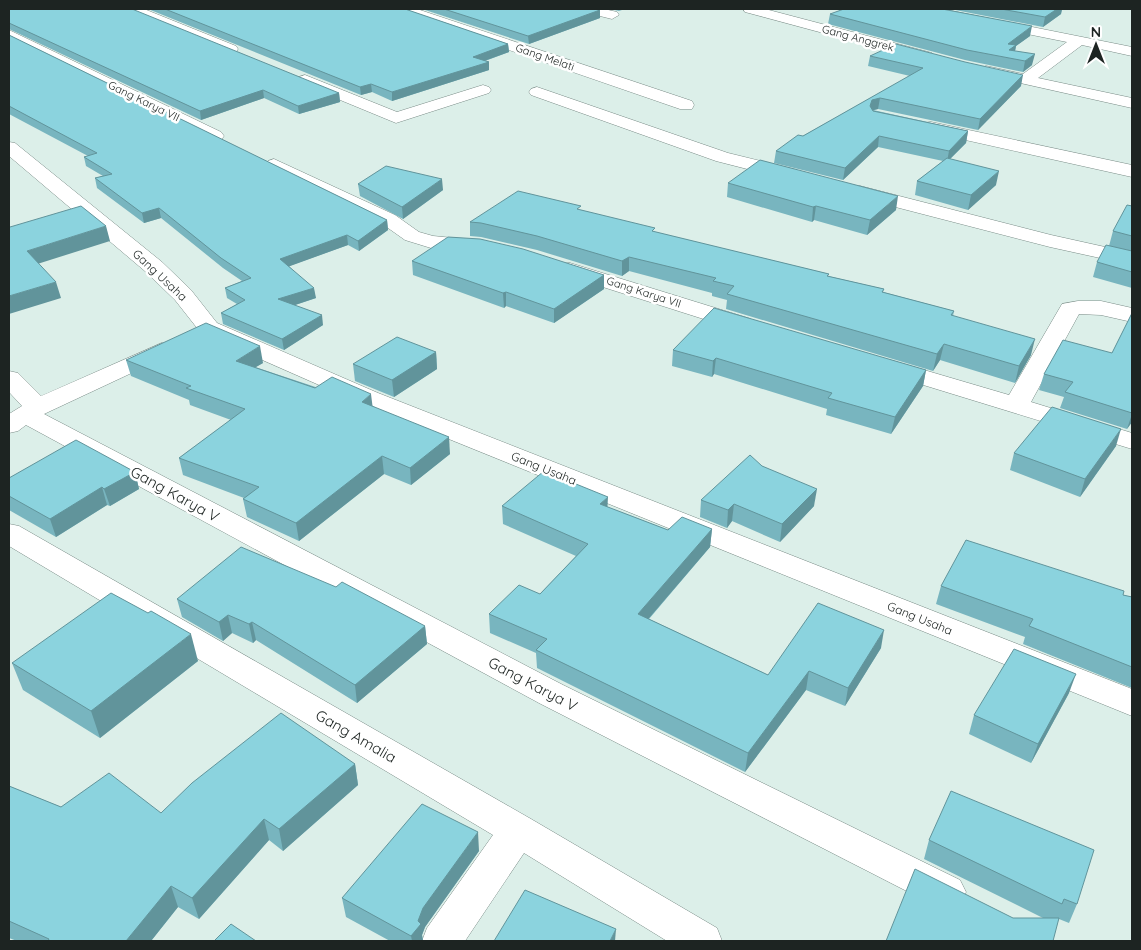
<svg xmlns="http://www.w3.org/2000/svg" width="1141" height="950" font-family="Quicksand,sans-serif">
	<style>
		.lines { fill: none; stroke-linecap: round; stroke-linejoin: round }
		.minor-casing { stroke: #7a8c87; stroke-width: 1 }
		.minor { fill: #fff; fill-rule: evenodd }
		.wall { fill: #78b5bf }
		.shaded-wall { fill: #61949b }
		.building { fill: #8bd3de; stroke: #61949b }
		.labels { text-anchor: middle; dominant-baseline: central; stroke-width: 5; stroke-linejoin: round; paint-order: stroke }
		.far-street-label { font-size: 11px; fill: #1d2422; stroke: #fff }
		.street-label { font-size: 12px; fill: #1d2422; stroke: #fff }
		.near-street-label { font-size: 15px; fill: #1d2422; stroke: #fff }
	</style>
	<rect width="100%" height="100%" fill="#dcefe9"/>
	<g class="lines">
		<defs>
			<g id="minor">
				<polygon points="126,9 144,9 236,46 238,49 236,52 226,52 128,12"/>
				<polygon points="397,9 417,9 692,101 694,105 692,109 680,109 399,12"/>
				<polygon points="582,9 604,9 617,12 619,15 612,19 584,12"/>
				<polygon points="743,9 765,9 932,53 935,56 932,59 927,61 745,12"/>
				<polygon points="916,9 942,9 1132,47 1132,56 1082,45 1038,78 1132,98 1132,108 980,74 978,71 980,68 986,66 1023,74 1067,42 923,13"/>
				<polygon points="9,30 221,132 224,136 221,140 215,141 209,140 9,40"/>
				<polygon points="305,75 397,112 483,85 489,87 491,90 489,93 396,123 299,83 297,80 299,77"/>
				<polygon points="537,87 728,153 797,170 799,174 797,178 790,180 716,161 531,95 529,92 531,89"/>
				<polygon points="931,122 1132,165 1132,177 925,131 922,127 925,123"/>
				<polygon points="9,142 15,143 162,262 191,290 217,323 378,393 1132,689 1132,716 360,403 201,333 175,300 146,272 9,156"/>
				<polygon points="274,159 395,215 419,232 433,236 484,241 487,245 484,249 477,251 431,248 405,240 381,223 268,169 265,165 268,161"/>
				<polygon points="860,186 1051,235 1132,253 1132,265 1050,247 853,196 850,192 853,188"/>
				<polygon points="570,263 751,319 755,324 751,329 743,331 735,329 562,274 559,269 562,264"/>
				<polygon points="1078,301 1101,301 1132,308 1132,322 1101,315 1079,314 1031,402 1132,433 1132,449 881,372 878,367 881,362 890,360 1009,395 1062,304"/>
				<polygon points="162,343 170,345 174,350 170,355 44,414 563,685 960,880 966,892 960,904 946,909 932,904 539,703 26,425 18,431 9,433 9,414 22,406 9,392 9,371 18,373 41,396"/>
				<polygon points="9,524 19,526 531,819 717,928 722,941 667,941 524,853 465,941 422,941 427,928 493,835 9,546"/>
			</g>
		</defs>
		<!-- minor casing -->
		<use href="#minor" class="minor-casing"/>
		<!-- minor -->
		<use href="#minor" class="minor"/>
	</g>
	<!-- wall -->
	<g class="wall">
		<polygon points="9,9 339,93 340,102 299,114 264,98 201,120 9,29"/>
		<polygon points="148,9 405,9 508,44 509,52 485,61 489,62 489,70 392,101 372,92 361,95"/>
		<polygon points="422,9 593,9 600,10 600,18 529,44"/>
		<polygon points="610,9 625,9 619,11"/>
		<polygon points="950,9 1062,9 1061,14 1043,27"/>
		<polygon points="830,14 1030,36 1016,46 1015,51 1032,65 1023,72 965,60 828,24"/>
		<polygon points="9,35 387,220 388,230 359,251 348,245 289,266 316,298 295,305 323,325 284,350 223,324 221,313 237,304 227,298 225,288 242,281 223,268 161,218 144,223 97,188 95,178 103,176 86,166 84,157 88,156 9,114"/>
		<polygon points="870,56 1021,86 978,130 878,109 873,110 968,131 966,143 950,159 996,185 968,210 915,195 917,181 943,161 878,147 843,180 774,163 776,151 910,76 868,66"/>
		<polygon points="728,183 896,210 867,235 814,220 812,222 727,197"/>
		<polygon points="358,184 443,190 403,219 360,196"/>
		<polygon points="1132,206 1132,288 1093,277 1097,262 1109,246 1113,231"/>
		<polygon points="581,210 655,232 829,274 828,276 884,289 883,292 954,311 953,316 1031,355 1015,383 940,360 933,371 726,309 727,300 712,296 712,293 629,271 622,276 537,250 481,237 470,236 470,222"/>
		<polygon points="412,261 604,275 604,289 554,323 506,306 504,308 413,275"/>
		<polygon points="1132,313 1132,422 1127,429 1060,408 1064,397 1039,390 1044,374 1112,353"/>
		<polygon points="673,350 926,370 923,386 891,434 826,415 827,409 714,374 712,377 672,366"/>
		<polygon points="436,352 437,369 394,397 355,381 353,364"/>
		<polygon points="126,360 263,363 255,367 373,406 450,454 411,485 384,474 299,541 247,517 243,499 244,498 183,475 179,458 231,420 190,405 189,400 131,376"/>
		<polygon points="1116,446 1080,497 1010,470 1014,453"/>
		<polygon points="762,466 814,506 780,542 732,521 727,528 700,517 701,500"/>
		<polygon points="135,472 139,489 110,506 107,505 56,537 9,510 9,478"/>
		<polygon points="502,506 607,507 668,530 712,529 710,547 649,619 768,675 881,648 845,706 806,690 745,772 537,668 536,653 490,633 489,614 540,594 576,556 503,524"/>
		<polygon points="941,586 1123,595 1132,597 1132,688 1023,644 1025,637 936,604"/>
		<polygon points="177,599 425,626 427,644 357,703 256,640 253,643 232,633 223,641 182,617"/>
		<polygon points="148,613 198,661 100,738 23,690 12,663"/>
		<polygon points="1069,693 1031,763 969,734 974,715"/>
		<polygon points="355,764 358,785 283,851 269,840 199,919 178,907 151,941 17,941 9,938 9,786 61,807 161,813"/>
		<polygon points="929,840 1077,904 1069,923 1059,919 1013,918 1043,918 924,859"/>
		<polygon points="479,851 425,927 422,935 423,941 390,941 346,917 342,898"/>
	</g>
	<!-- shaded-wall -->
	<g class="shaded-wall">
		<polygon points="1057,9 1062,9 1061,14 1043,27 1045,17"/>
		<polygon points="600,10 600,18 529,44 528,36"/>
		<polygon points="1032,26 1030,36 1016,46 1014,56 1010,58 1008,44"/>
		<polygon points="508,44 509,52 473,65 473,57"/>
		<polygon points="1035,54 1032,65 1023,72 1025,61"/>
		<polygon points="489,62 489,70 392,101 392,92"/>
		<polygon points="1023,75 1021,86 978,130 980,119"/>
		<polygon points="371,84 372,92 361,95 360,87"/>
		<polygon points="263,90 264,98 201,120 200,111"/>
		<polygon points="339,93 340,102 299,114 298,106"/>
		<polygon points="880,98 878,109 870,111 870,106 872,100"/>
		<polygon points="968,131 966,143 947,162 949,151"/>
		<polygon points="879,136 878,147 843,180 845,168"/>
		<polygon points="999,171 996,185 968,210 971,195"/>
		<polygon points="442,179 443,190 403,219 402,207"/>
		<polygon points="898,196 896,210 867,235 870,220"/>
		<polygon points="816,206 814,220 812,222 813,207"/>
		<polygon points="159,208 161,218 144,223 142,213"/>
		<polygon points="387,220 388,230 359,251 358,241"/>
		<polygon points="106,226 110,241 31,266 27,251"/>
		<polygon points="347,235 348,245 282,269 280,259"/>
		<polygon points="629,257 629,271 622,276 622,261"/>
		<polygon points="604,275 604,289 554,323 554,309"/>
		<polygon points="56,282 61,298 9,314 9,296"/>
		<polygon points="314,288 316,298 280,310 278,299"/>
		<polygon points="506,292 506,306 504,308 503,293"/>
		<polygon points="322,315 323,325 284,350 282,339"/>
		<polygon points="1035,339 1031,355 1015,383 1019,366"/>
		<polygon points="944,344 940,360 933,371 937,354"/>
		<polygon points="260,346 263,363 239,377 236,361"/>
		<polygon points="436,352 437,369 394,397 392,380"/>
		<polygon points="716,358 714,374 712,377 713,361"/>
		<polygon points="926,370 923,386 891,434 895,417"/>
		<polygon points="371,394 373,410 362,402"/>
		<polygon points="1132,414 1132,422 1127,429"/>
		<polygon points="1121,429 1116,446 1080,497 1085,479"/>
		<polygon points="449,437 450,454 411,485 410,468"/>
		<polygon points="382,456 384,474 299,541 296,523"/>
		<polygon points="135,472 139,489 110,506 104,489"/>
		<polygon points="102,487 107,505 56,537 50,519"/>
		<polygon points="817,489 814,506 780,542 782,524"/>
		<polygon points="608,497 607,515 600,504"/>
		<polygon points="734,504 732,521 727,528 728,510"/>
		<polygon points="712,529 710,547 637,632 638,614"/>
		<polygon points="228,615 232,633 223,641 219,622"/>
		<polygon points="252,622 256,640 253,643 249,624"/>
		<polygon points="425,626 427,644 357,703 355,685"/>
		<polygon points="884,630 881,648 845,706 848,688"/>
		<polygon points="191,634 198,661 100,738 91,711"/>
		<polygon points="809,671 806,690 745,772 748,753"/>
		<polygon points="1076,674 1069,693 1031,763 1038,744"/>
		<polygon points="355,764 358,785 283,851 279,829"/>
		<polygon points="264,819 269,840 199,919 192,898"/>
		<polygon points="478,832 479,851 425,927 422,935 423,941 412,941 411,936 423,908"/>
		<polygon points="171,886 178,907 151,941 126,941"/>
		<polygon points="616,929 615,941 610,941"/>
	</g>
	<!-- building -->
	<g class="building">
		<polygon points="9,9 132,9 339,93 298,106 263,90 200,111 9,23"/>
		<polygon points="165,9 405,9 508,44 473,57 489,62 392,92 371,84 360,87"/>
		<polygon points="444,9 593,9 600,10 528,36"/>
		<polygon points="844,9 942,9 1032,26 1008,44 1016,45 1009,50 1035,54 1025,61 967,50 830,14"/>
		<polygon points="1001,9 1057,9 1045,17"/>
		<polygon points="9,35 387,220 358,241 347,235 280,259 314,288 278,299 322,315 282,339 221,313 245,300 225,288 251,278 221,258 159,208 142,213 95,178 112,174 84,157 97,153 9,106"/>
		<polygon points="896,44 965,62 1023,75 980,119 880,98 872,100 870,106 873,111 968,131 949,151 879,136 845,168 776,151 798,135 803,136 923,68 870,56"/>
		<polygon points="947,158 999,171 971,195 917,181"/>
		<polygon points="760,160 898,196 870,220 816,206 813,207 728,183"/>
		<polygon points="386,166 442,179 402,207 358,184"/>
		<polygon points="518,191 581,206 577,209 655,228 652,231 829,274 827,276 884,289 882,292 954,311 951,315 1035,339 1019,366 944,344 937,354 727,294 734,286 713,281 716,278 629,257 622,261 537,236 481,223 470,222"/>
		<polygon points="1127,205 1132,206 1132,236 1113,231"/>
		<polygon points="81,206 106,226 27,251 56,282 9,296 9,226 10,227"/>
		<polygon points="448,237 480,239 523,249 604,275 554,309 506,292 503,293 412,261"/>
		<polygon points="1106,245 1132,251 1132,272 1097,262"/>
		<polygon points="714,308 926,370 895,417 828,398 832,393 716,358 713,361 673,350"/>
		<polygon points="1132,313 1132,413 1065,392 1073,382 1044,374 1063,340 1112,353"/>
		<polygon points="206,323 260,346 236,361 315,388 332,377 371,394 362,402 449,437 410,468 382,456 296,523 243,499 259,487 179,458 245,409 186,388 191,386 126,360"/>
		<polygon points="397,337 436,352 392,380 353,364"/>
		<polygon points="1052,407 1121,429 1085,479 1014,453"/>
		<polygon points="76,440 135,472 104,489 102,487 50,519 9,496 9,478"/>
		<polygon points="750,455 762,466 817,489 782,524 734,504 728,510 701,500"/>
		<polygon points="544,471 608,497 600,504 668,530 682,517 712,529 638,614 768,675 818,603 884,630 848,688 809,671 748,753 536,650 547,639 489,614 519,585 540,594 588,544 502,506"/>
		<polygon points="966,540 1124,591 1123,595 1132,597 1132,667 1029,626 1033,619 941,586"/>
		<polygon points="241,547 336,587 342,582 425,626 355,685 252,622 249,624 228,615 219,622 177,599"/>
		<polygon points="111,593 148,613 151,611 191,634 91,711 12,663"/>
		<polygon points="1014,649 1076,674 1038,744 974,715"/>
		<polygon points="281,713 355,764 279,829 264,819 192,898 171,886 126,941 48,941 49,939 9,921 9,786 61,807 109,773 161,813 192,783"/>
		<polygon points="951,791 1094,850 1077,904 1064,899 1062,904 929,840"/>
		<polygon points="422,804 478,832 423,908 418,921 421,924 411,936 342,898"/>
		<polygon points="915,869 1013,918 1059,918 1053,941 886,941"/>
		<polygon points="525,890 616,929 610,941 494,941"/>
		<polygon points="231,924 256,941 214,941"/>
	</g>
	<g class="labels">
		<!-- far-street labels -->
		<g class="far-street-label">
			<text transform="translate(858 38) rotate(15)">Gang Anggrek</text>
			<text transform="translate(545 57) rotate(19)">Gang Melati</text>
			<text transform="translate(144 101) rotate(26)">Gang Karya VII</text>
			<text transform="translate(644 292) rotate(18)">Gang Karya VII</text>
		</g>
		<!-- street labels -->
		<g class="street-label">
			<text transform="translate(160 275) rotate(43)">Gang Usaha</text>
			<text transform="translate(544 468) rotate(22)">Gang Usaha</text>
			<text transform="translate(920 618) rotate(22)">Gang Usaha</text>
		</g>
		<!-- near-street labels -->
		<g class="near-street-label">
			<text transform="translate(175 494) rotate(29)">Gang Karya V</text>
			<text transform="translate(533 684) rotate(28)">Gang Karya V</text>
			<text transform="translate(356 736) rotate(30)">Gang Amalia</text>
		</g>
	</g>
	<!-- border -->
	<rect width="1141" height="950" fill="none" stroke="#1d2422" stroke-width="20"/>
	<!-- north arrow -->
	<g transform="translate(1096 45)" stroke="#ffffff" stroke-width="4" paint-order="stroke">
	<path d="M0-4L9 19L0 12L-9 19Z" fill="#1d2422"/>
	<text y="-8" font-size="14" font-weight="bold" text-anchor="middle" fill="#1d2422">N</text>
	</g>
</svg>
